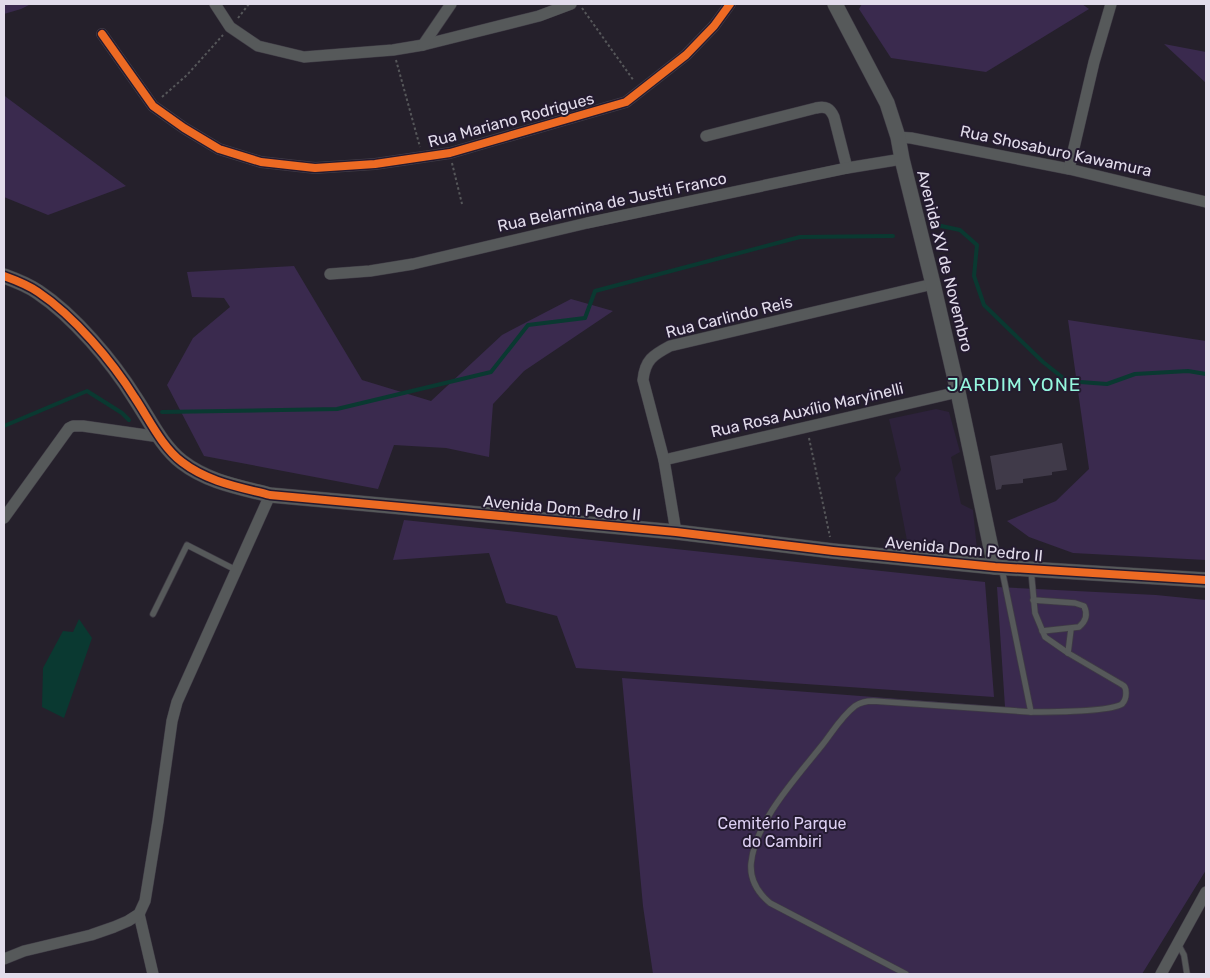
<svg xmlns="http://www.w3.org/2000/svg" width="1210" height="978" font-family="Rubik,sans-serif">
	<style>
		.built { fill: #2d223b }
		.green { fill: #3a2a4e }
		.water { fill: #0a3931 }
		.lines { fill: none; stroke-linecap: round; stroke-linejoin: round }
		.stream { stroke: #0a3931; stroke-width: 4 }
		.building { fill: #403a49 }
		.service-casing { stroke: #3f3b45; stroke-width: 7 }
		.minor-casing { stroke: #3f3b45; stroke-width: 12 }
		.tertiary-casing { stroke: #3f3b45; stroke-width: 16 }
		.path { stroke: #56575a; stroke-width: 2; stroke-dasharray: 2.5 2.5; stroke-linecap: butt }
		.service { stroke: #56595a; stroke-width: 5.5 }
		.minor { stroke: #56595a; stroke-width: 11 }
		.tertiary { stroke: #56595a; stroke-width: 15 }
		.cycleway-casing { stroke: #241b30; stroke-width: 11 }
		.cycleway { stroke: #ed6a23; stroke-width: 8 }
		.labels { text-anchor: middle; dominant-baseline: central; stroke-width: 4; stroke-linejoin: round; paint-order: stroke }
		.street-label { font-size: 16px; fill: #e2dceb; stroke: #241b30 }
		.park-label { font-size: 16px; fill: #ddd0f3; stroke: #241b30 }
		.quarter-label { font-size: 19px; letter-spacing: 1px; fill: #95f7de; stroke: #241b30 }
	</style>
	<rect width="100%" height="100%" fill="#25202b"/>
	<!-- built -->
	<polygon class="built" points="936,409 949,412 960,452 951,457 961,504 973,510 977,549 967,551 908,546 895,478 901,470 889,419"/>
	<!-- green -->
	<g class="green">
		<polygon points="4,4 31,4 21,9 4,14"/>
		<polygon points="862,4 1082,4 1089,9 986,72 891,58 859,9"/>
		<polygon points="1164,44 1206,52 1206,83"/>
		<polygon points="4,95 6,97 126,186 48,215 4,197"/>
		<polygon points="294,266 362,380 431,401 502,335 571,299 613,311 524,371 493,404 489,457 446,448 394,445 378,489 204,456 167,385 193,338 230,307 224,298 192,297 187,272"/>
		<polygon points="1068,320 1206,341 1206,560 1073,553 1029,537 1007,521 1056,501 1089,469"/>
		<polygon points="404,520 985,582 994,697 576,668 557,616 506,603 489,553 393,560"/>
		<polygon points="997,587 1156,595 1206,600 1206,870 1142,974 653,974 643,906 622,678 1005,707"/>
	</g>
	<!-- water -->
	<polygon class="water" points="79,619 92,638 64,718 42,707 43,668 63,631 73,632"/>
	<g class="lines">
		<!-- stream -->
		<g class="stream">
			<polyline points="932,224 960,230 977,245 974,276 984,305 1043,362 1067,381 1107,384 1135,374 1188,371 1206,374"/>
			<polyline points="162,412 337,409 491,372 528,325 585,318 595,291 800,237 893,236"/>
			<polyline points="4,426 87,391 122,413 129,420"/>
		</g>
	</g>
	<!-- building -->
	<polygon class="building" points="1062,443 1067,470 1052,472 1052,475 1023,479 1023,483 1002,485 1001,489 996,490 990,456"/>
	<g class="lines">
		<defs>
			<g id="service">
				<path d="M1031,570L1035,613L1045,637L1068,653L1121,684C1125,686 1126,688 1126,693C1126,697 1125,701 1122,704C1109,712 1049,712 1031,712"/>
				<path d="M1033,600L1075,603L1084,606C1088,614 1086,621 1079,627L1042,631"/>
				<polyline points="153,614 187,545 236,570"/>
				<polyline points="1068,653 1071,629"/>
				<polyline points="1178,944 1184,955 1187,974"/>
				<path d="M906,974L770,903C758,893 750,881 751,864C755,821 797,777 823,744C833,731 842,716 855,706C861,702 866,701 873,701L1031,712L1002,570"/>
			</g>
			<g id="minor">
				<polyline points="215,4 230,27 258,46 304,57 393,50 423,45 539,16 571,4"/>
				<polyline points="102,34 153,106 184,128 219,149 261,162 315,168 375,164 450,153 626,102 686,55 714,26 730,4"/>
				<polyline points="423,45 451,4"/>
				<path d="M706,136L816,108C826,106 830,108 834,117L847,168"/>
				<polyline points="898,137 911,138 1069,169 1206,202"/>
				<polyline points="1069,169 1094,62 1111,4"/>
				<polyline points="330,274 370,271 413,264 587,223 847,168 902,159"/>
				<polyline points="664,460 958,392"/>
				<polyline points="4,518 69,428 73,426 83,426 160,437"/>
				<path d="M676,532L664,460L643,380C645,360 653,355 670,346L933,284"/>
				<polyline points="139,914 153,974"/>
				<polyline points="4,959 24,951 91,935 114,927 128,921 139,914 145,901 158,821 172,721 177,702 270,495"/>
				<polyline points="1161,974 1206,892"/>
			</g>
			<g id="tertiary">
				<polyline points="835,4 887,103 898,137 902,159 933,284 958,392 995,567"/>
				<path d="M4,276C15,280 28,285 38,292C74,316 112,361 135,398C149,419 162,447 182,462C208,482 239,487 270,495L676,532L833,551L995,567L1206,580"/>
			</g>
		</defs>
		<!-- service casing -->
		<use href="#service" class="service-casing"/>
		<!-- minor casing -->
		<use href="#minor" class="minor-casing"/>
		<!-- tertiary casing -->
		<use href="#tertiary" class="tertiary-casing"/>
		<!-- path -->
		<g class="path">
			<polyline points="582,8 634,81"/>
			<polyline points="238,18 249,4"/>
			<polyline points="396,60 420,147"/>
			<polyline points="162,97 187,75 223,35"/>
			<polyline points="452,163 462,204"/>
			<polyline points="809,438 830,537"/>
		</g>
		<!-- service -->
		<use href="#service" class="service"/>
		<!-- minor -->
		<use href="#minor" class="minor"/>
		<!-- tertiary -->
		<use href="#tertiary" class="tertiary"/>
		<defs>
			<g id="cycleway">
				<polyline points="102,34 153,106 184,128 219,149 261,162 315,168 375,164 450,153 626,102 686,55 714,26 730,4"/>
				<path d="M4,276C15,280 28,285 38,292C74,316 112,361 135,398C149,419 162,447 182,462C208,482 239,487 270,495L676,532L833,551L995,567L1206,580"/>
			</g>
		</defs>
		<!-- cycleway casing -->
		<use href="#cycleway" class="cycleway-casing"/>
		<!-- cycleway -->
		<use href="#cycleway" class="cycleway"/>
	</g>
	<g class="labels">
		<!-- street labels -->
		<g class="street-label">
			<text transform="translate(511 120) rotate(-15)">Rua Mariano Rodrigues</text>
			<text transform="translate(1056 151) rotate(12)">Rua Shosaburo Kawamura</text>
			<text transform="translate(612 202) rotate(-12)">Rua Belarmina de Justti Franco</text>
			<text transform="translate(945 261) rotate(76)">Avenida XV de Novembro</text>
			<text transform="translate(729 317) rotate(-14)">Rua Carlindo Reis</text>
			<text transform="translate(807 410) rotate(-13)">Rua Rosa Auxílio Maryinelli</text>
			<text transform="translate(562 508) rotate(5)">Avenida Dom Pedro II</text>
			<text transform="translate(964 549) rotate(5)">Avenida Dom Pedro II</text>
		</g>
		<!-- park labels -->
		<g class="park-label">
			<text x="782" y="823">Cemitério Parque<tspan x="782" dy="18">do Cambiri</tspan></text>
		</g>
		<!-- quarter labels -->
		<g class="quarter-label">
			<text x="1014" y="384">JARDIM YONE</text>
		</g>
	</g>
	<!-- border -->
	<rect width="1210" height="978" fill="none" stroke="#e2dceb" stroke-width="10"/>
</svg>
